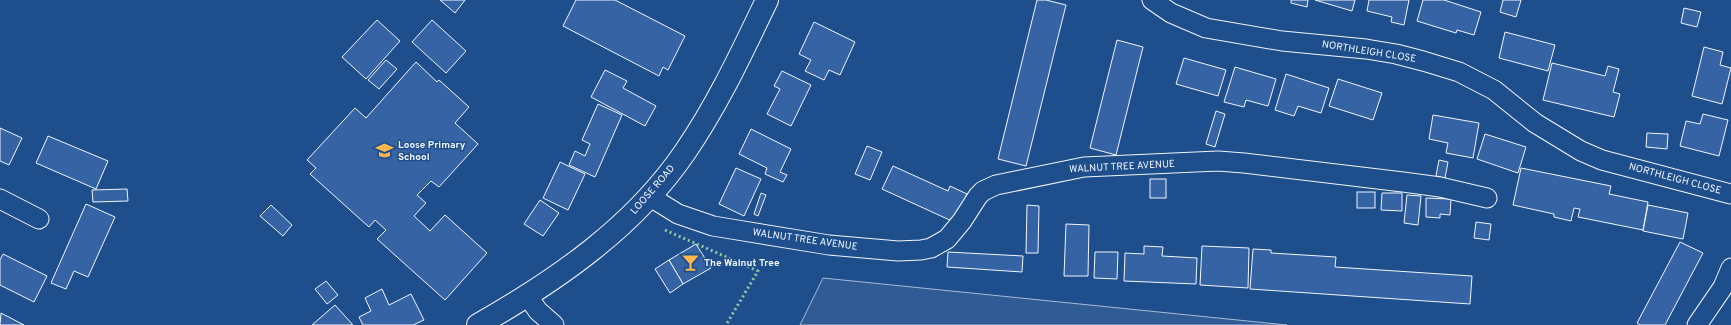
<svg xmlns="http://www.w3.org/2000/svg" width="1731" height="325" font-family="Overpass,sans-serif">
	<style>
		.green { fill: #305b95; stroke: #a8bbd7 }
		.building { fill: #3563a3; stroke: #f2f6ff }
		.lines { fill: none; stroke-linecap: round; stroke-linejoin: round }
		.minor-casing { stroke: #f2f6ff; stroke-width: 21 }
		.trunk-casing { stroke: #f2f6ff; stroke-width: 24 }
		.minor { stroke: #1f4e8c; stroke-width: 19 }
		.trunk { stroke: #1f4e8c; stroke-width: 22 }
		.hedge { stroke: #97c8a6; stroke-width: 3; stroke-dasharray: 2 3; stroke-linecap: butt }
		.labels { text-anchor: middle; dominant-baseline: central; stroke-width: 3; stroke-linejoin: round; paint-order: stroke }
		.street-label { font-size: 10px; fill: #f2f6ff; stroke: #1f4e8c }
		.poi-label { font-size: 10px; font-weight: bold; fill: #f2f6ff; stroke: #1f4e8c; text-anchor: start }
	</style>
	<rect width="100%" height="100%" fill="#1f4e8c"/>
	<!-- green -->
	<polygon class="green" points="823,278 1287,325 800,325"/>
	<!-- building -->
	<g class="building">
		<polygon points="440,0 465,0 455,13"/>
		<polygon points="576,0 615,0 685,36 668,70 663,67 659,76 563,26"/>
		<polygon points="1037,0 1046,0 1066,5 1026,166 998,159"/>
		<polygon points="1291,0 1308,0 1307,7 1291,3"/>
		<polygon points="1315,0 1355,0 1352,11"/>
		<polygon points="1369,0 1409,0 1404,25 1391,22 1392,17 1367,11"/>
		<polygon points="1423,0 1444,0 1481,12 1474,35 1457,30 1456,33 1417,21"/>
		<polygon points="1503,0 1521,0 1516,17 1500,12"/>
		<polygon points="1684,8 1701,12 1697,27 1681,23"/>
		<polygon points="377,20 400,41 366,79 342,57"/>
		<polygon points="432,20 466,51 446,73 412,42"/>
		<polygon points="814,22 855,42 840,75 829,70 824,80 805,71 811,60 799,54"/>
		<polygon points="1505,32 1555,45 1548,71 1499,58"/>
		<polygon points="1117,40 1143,47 1116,155 1090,148"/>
		<polygon points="1704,47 1723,52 1720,65 1731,68 1722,104 1692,96"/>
		<polygon points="1184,58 1226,70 1218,96 1176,84"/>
		<polygon points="386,60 397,69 379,89 368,80"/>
		<polygon points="416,62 437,82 439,80 469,107 455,123 478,144 439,187 431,181 417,195 426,203 414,216 430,231 445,215 487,253 445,300 377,239 386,230 375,220 369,227 310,174 316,168 307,160 355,108 366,118"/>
		<polygon points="1552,63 1605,76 1608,66 1619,69 1613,92 1620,94 1614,117 1543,100"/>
		<polygon points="1235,67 1276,79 1268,106 1246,100 1244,107 1224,102"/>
		<polygon points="605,70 627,81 623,88 656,106 645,126 591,97"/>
		<polygon points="782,71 811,85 791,126 767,114 780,89 774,86"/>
		<polygon points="1286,74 1329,88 1321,113 1298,106 1294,116 1275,110"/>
		<polygon points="1338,79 1382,93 1373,120 1329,106"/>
		<polygon points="598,104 622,115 595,177 569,165 575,151 585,156 590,144 582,140"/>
		<polygon points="1216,111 1225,114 1215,147 1206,144"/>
		<polygon points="1703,114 1728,120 1719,156 1680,146 1686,121 1700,124"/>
		<polygon points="1433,115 1479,123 1473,158 1446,153 1448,143 1429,139"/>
		<polygon points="0,128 22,138 9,165 0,161"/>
		<polygon points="751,129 791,149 780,172 787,175 783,182 765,174 767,168 739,154"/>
		<polygon points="1647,133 1668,134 1667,149 1646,147"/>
		<polygon points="1485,134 1526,147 1518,173 1477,159"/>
		<polygon points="48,136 108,161 96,189 36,163"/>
		<polygon points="867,146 882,152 870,180 855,174"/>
		<polygon points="1439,160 1448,162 1445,178 1436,176"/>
		<polygon points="560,162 585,174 568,210 543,198"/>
		<polygon points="893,166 948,191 950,186 967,194 954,222 882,189"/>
		<polygon points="736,168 761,179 744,216 719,204"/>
		<polygon points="1521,168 1611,186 1609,194 1648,202 1643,230 1578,217 1580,209 1574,208 1571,221 1554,217 1554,214 1513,205"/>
		<rect x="1150" y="179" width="16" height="19"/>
		<polygon points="127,189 128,201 93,202 92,190"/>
		<rect x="1357" y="192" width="18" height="16"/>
		<polygon points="761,193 766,195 758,216 754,214"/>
		<polygon points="1382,193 1402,193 1402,211 1381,210"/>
		<polygon points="1407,195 1421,196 1418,225 1404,223"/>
		<polygon points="1426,198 1451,199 1450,215 1440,214 1440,218 1426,217"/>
		<polygon points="540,200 559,213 543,236 524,224"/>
		<polygon points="86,204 115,217 88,277 74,271 66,289 51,283"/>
		<polygon points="271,205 292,225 283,236 260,216"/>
		<polygon points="1027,205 1039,206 1038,253 1026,253"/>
		<polygon points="1648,205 1688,213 1683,239 1643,231"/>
		<polygon points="1476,222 1491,224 1489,240 1474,238"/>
		<polygon points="1066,224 1089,225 1088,276 1064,276"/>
		<polygon points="1680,242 1703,253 1665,325 1640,325 1637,323"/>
		<polygon points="696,244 711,268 683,284 669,260"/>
		<polygon points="1144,246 1163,247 1162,256 1197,258 1196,284 1124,281 1125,253 1144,254"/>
		<polygon points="1202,246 1249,248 1248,288 1200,285"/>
		<polygon points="1253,249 1271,250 1271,253 1336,257 1335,267 1472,276 1470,304 1250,289"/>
		<polygon points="948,252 1023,256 1022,272 947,267"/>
		<polygon points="1095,252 1118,252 1117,279 1094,278"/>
		<polygon points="3,254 47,276 34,302 0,285 0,260"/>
		<polygon points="669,260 683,284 670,293 655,269"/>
		<polygon points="326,281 338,295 327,304 315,289"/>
		<polygon points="382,289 389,305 411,294 424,320 413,325 363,325 359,317 371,311 365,298"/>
		<polygon points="335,305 353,325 312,325"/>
		<polygon points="1,313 24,325 0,325"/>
	</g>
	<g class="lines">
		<defs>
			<g id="minor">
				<polyline points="1152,0 1171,13 1206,28 1282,41 1366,49 1396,54 1423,61 1459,72 1494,90 1535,123 1581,151 1602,160 1731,194"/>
				<polyline points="649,196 678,214 713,226 829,245 898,251 921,250 931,248 947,239 962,221 978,196 983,191 996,185 1084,167 1218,161 1244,163 1403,182 1440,187 1487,198"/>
				<polyline points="0,199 39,219"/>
				<polyline points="527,295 538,311 554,325"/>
				<polyline points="1697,325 1723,287 1731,268"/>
			</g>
			<path id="trunk" d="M478,325C557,280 634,227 685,152C718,104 742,52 767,0"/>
		</defs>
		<!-- minor casing -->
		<use href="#minor" class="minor-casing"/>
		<!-- trunk casing -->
		<use href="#trunk" class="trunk-casing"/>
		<!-- minor -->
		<use href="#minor" class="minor"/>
		<!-- trunk -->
		<use href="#trunk" class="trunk"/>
		<!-- hedge -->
		<polyline class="hedge" points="665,230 758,271 726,325"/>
	</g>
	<!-- icons -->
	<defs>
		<symbol id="school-bare" viewBox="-9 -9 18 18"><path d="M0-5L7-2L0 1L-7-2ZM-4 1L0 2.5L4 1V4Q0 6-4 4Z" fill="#ffb74d" stroke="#1f4e8c" stroke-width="2.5" paint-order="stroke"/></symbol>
		<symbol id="bar-bare" viewBox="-9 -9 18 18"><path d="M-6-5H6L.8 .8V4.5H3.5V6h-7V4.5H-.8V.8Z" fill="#ffb74d" stroke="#1f4e8c" stroke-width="2.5" paint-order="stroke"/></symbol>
	</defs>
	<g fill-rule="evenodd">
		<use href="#school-bare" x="372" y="138" width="25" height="25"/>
		<use href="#bar-bare" x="678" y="250" width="25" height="25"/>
	</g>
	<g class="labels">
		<!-- street labels -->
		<g class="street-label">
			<text transform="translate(1369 52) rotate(9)">NORTHLEIGH CLOSE</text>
			<text transform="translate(1122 167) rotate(-3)">WALNUT TREE AVENUE</text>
			<text transform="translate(1675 179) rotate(15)">NORTHLEIGH CLOSE</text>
			<text transform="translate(653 190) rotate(-49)">LOOSE ROAD</text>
			<text transform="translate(805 240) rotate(8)">WALNUT TREE AVENUE</text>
		</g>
		<!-- poi labels -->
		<g class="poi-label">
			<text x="398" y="145">Loose Primary<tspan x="398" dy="12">School</tspan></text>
			<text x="704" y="263">The Walnut Tree</text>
		</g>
	</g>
</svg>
